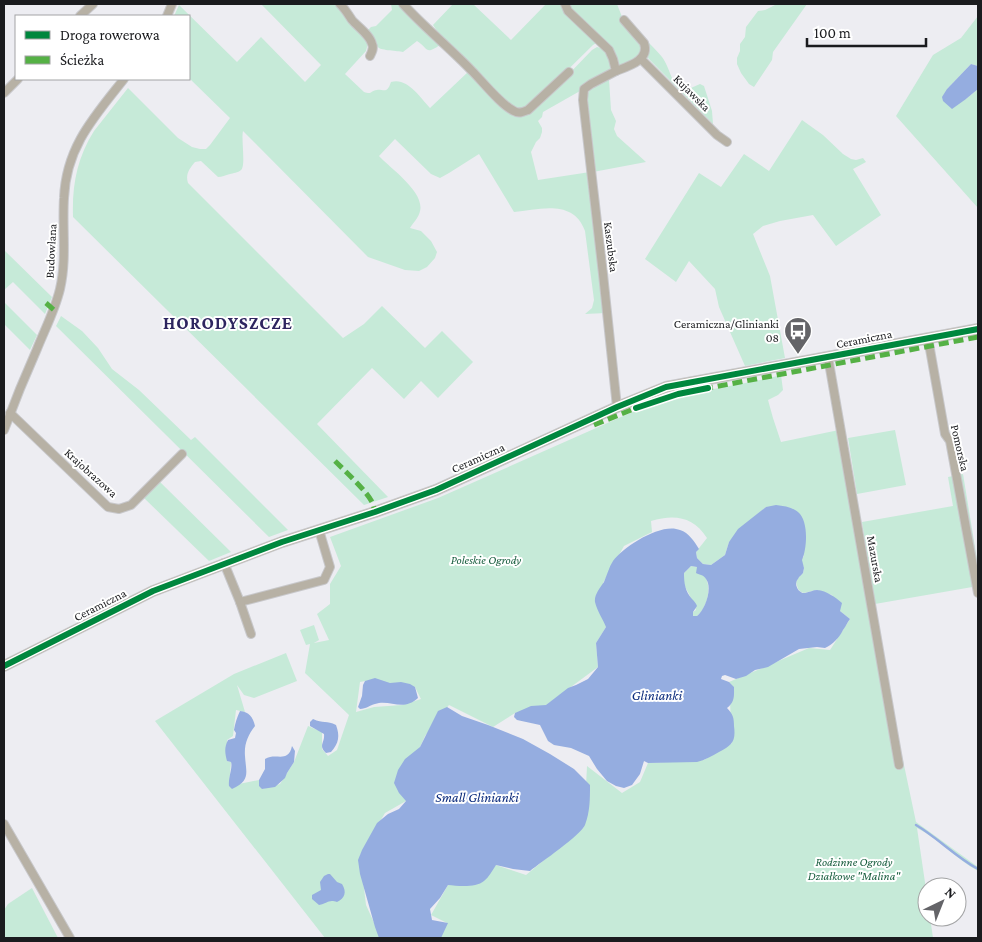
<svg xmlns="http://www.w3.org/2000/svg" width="982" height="942" font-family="'Crimson Pro',serif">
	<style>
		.green { fill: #c6ead8; fill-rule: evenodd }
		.water { fill: #95ade0; fill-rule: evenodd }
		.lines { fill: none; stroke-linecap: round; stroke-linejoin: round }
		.stream { stroke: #95ade0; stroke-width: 2.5 }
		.minor-casing { stroke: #c8c8cb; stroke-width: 10 }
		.tertiary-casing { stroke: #c8c8cb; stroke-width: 12 }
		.minor { stroke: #b7b1a5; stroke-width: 8 }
		.tertiary { stroke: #b7b1a5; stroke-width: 10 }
		.quiet { stroke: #55b145; stroke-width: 5; stroke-dasharray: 10 5; stroke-linecap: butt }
		.cycleway-casing { stroke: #fff; stroke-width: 9 }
		.cycleway { stroke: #00873e; stroke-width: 6 }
		.labels { text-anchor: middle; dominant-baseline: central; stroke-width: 4; stroke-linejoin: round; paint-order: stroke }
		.street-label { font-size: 12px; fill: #1a1b1e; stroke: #fff }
		.poi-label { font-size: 12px; fill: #1a1b1e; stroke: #fff; text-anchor: end }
		.park-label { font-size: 12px; font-style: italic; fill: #195e3f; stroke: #fff }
		.water-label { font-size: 14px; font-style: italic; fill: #0a2a7c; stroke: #fff }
		.district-label { font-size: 18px; font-weight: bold; letter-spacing: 1px; fill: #2d255f; stroke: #fff }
	</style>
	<rect width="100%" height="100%" fill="#ededf2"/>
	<!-- green -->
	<g class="green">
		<path d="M261,4H336L343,11L347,19L368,43L366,51L345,74L364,92C372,95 370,91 377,90C379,89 384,91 386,90C389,89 390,84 391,82C407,77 420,97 430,108L469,71L523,115L564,79L592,50L597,47L606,50C609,58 615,65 608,72L582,88L580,91L543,112L542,117L538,121L542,128V132L540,138L536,142L531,152L538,180L590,172L606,313L585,314L592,308L594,300L585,231C574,199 540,209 514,212L479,154L449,173L440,178L431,174L395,139L379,156C390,168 425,192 420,211C419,217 413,223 410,228L421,231L431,241L437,252L435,258L427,267L419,271L405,270L368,257L243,131C241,140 246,166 241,170C238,173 233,173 230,174C225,175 222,177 218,177L201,161L195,162C190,168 185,174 188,183L343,338L364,324L382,306L425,348L442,331L473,362L438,398L421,381L404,399L372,368L317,424L388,497L364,505L73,217C72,185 77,158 94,131L128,88L178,138L192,147L200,149H206L210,145L230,118L189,78V16H174L179,5L237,62L261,37L305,82L321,65Z"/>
		<path d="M391,4H399L440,45C425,55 429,49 417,41L403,52C398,51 381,50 379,48C374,45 370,36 367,31L371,27L376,26L392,10Z"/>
		<polygon points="453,4 473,4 511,40 546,4 563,4 598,42 593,45 531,106 522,110 513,109 443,40 433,25"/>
		<polygon points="568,4 617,4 624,22 641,41 643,49 638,58 619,69 616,57 571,10"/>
		<polygon points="777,4 807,4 773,52 772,60 754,87 749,84 741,73 737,64 737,58 740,51 740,44 745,37 746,27 758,11 765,10"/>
		<polygon points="978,16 978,66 971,64 947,89 966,99 978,89 978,208 896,116 933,55 961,38"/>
		<path d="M645,39C651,45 657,51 662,57C671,69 671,86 684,91L700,84L704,86L712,111L713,124L646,56Z"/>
		<path d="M609,79L611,110L616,121L614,129L617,136L646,162L593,172L587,99C588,85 597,84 609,79Z"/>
		<polygon points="802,120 823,135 843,154 851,159 856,160 863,158 866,162 853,169 881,215 836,246 813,215 780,221 763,226 753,234 770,276 785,358 745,366 719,307 715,289 689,261 676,282 645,259 699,173 721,187 744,154 769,171"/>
		<polygon points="4,250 52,297 45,314 13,282 4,290"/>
		<polygon points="4,302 37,335 30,350 4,324"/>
		<polygon points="61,316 82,331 98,348 112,369 139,390 191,440 195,437 288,530 269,537 56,326"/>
		<path d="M781,375L783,390L778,395L768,400L773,418L781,442L839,430L873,632L871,633L877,637L916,822L978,867V871C956,859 939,839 917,828L927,896V917H930L933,938H440L447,923L431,915L448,885L496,865L526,875L584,827L587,766L622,793L640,782L648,763L704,760L732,743L729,682L809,648L830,650L850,619L840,611L832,595L816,590L804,593L801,592L798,589L796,582L798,578L803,573L804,568L801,560L804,556L766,507L753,518L729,542L725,555L711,565L703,564L697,558L696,552L707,538C693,516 674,514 651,521L652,532L624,546L603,583L606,627L596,643L598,667L541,709L515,713L493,727L449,705L425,736L420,747L406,801L385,813L360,855L366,905L381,938H325L155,721L234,674L286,653L297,681L254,698L244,695L237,685L245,712L236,710L233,736L227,740V761L231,762L229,786L259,780L262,789L280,784L294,762L308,726L322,732V749L328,756L337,750L349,715L305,673L310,644L306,645L300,630L314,625L319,640L314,643L329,640L317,614L330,604V584L341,566L330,537L438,498L621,417C640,409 659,401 679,396C713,388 747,384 781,375ZM365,681L415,687L421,699L402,705L374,707L356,712L360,682Z"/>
		<polygon points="895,430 906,485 857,494 848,438"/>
		<polygon points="963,474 978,565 978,586 875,604 862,522 953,506 948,477"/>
		<polygon points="159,481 231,552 209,561 143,497"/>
		<path d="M691,566L697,567C700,572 706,576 707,581C711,592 706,609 697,616H693V612L696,610L689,594L684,585V573Z"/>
		<polygon points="32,888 58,938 4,938 4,910 8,904"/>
	</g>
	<!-- water -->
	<g class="water">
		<polygon points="971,64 978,66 978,89 966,99 952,109 943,101 942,97 947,89"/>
		<path d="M776,505C784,506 792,507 798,512C809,521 807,549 802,560L804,568L803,573C802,575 799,576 798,579C793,584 799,594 805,593C810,592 813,590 817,590C827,591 835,597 842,603L840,611L850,619C847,623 846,626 843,630C839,638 833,644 825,648L817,647L799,649L768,667L755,670L746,676L736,679L725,675L722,676L721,679L729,682L734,687C734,696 735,702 727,708C733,714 734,718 734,726C736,742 732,745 719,752C712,756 705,760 697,762L648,763L644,761L640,774L632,785L624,788L616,786L607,781L597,769L589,756L571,748L554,745L548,741L540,725L517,720L514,717L515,713L531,706L546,705L568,688L576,685L588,679L598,667L596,643L606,627C603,619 597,611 595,602C594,595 600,588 604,582C607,575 609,567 613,561C624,546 662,522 680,530C689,533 694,541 699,549L696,552L697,558L703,564L711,565L725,555L729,542L738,529L766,507ZM691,566L697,567L696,573C700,575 704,575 706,579C713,588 705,610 697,616H693V612L697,606C696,603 694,601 692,599C685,591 684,583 684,573Z"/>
		<path d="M375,678L390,683L401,682L410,684L415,687L418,698C403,712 390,699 375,704C370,705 366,709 360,709L358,707L362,696L363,685L365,681Z"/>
		<path d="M447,707L462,716L488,725L523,739L550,754L574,769L590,785C590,799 590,812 585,825C580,836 541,862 530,871L513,869L496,865C492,871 489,877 484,881C476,888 458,886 448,885L440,898L430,909L432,920L448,923L441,938H379L375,927L360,874L358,860L362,850L377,823L388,814L399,809L406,801L399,793L394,783L398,770L405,759L420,747L438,711Z"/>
		<path d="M240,711C249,712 253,717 255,726C248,735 244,744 245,756C246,773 251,780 232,789L229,786C228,778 233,767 231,762L227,761C225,753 224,748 228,740L235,738L236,733L234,730C235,724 237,717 240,711Z"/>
		<path d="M313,719C323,724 327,720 336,725C340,736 339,743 331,752L326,753C318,745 325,743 324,734L310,726V722Z"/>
		<path d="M292,746L295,751L294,762L287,773L285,778L275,787L262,789L259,786V780L265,769V759C276,752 288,764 292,746Z"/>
		<path d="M328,874H330L337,882L342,884C347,892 345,898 337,902C328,899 327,904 319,905L312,899V895L321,890L320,882L324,876Z"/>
	</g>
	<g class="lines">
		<!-- stream -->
		<path class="stream" d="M916,825C938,838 956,857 978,869"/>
		<defs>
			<g id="minor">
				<path d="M340,4C345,9 348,14 352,20C358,27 370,35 372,44C374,48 372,52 370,56"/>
				<path d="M403,4C425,28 450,48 472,71C483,82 501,105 514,111C519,114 523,112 528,110L569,72"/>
				<polyline points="565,4 568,11 609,50 613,59 616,71 591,84 584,89 583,100 603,274 617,407"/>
				<polyline points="80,16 93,4"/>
				<polyline points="167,16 172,4"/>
				<polyline points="641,59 717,135 727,142"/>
				<path d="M616,71C629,66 650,60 644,43L624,20"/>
				<polyline points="4,93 18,79"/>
				<polyline points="928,338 945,434 950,441 978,593"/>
				<polyline points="828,357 899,765"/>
				<polyline points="10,413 108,507 119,509 131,505 182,454"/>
				<path d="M4,430C14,403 25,376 37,349C45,329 55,310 60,289C67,259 62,229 64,198C66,147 94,117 124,79"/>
				<polyline points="224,563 240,602 324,580 330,567 319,530"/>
				<polyline points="240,602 251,634"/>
				<polyline points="4,824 70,938"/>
			</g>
			<polyline id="tertiary" points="4,666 153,591 282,542 375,512 436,490 617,407 666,387 978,329"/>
		</defs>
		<!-- minor casing -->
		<use href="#minor" class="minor-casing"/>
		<!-- tertiary casing -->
		<use href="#tertiary" class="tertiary-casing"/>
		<!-- minor -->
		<use href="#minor" class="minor"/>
		<!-- tertiary -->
		<use href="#tertiary" class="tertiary"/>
		<!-- quiet -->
		<g class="quiet">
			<polyline points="46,303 54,310"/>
			<polyline points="703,389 978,337"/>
			<polyline points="594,425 641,406"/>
			<path d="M335,461C345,471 368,492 373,504C374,507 374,510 375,512"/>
		</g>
		<defs>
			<g id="cycleway">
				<polyline points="636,408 678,394 708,388"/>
				<polyline points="4,666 153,591 282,542 375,512 436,490 617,407 666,387 978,329"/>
			</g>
		</defs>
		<!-- cycleway casing -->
		<use href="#cycleway" class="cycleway-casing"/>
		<!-- cycleway -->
		<use href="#cycleway" class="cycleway"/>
	</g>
	<!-- icons -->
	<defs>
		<symbol id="bus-pin" viewBox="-11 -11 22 30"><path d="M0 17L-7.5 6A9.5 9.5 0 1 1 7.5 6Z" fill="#646468" stroke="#fff"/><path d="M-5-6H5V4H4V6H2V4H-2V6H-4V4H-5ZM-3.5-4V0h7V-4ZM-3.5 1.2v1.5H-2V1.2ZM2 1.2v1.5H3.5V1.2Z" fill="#fff"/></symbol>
	</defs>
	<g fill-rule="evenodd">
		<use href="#bus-pin" x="782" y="315" width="32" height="43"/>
	</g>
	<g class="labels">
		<!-- street labels -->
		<g class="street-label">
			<text transform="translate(692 93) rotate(45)">Kujawska</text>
			<text transform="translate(611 247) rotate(83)">Kaszubska</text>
			<text transform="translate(51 251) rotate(-87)">Budowlana</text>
			<text transform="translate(864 339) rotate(-11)">Ceramiczna</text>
			<text transform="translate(960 448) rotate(77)">Pomorska</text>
			<text transform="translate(478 458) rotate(-24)">Ceramiczna</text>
			<text transform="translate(91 473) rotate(42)">Krajobrazowa</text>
			<text transform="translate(875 559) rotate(80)">Mazurska</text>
			<text transform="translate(100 605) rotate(-27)">Ceramiczna</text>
		</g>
		<!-- poi labels -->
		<g class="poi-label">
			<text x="779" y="324">Ceramiczna/Glinianki<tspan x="779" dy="14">08</tspan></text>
		</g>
		<!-- park labels -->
		<g class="park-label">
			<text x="486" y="560">Poleskie Ogrody</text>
			<text x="854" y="862">Rodzinne Ogrody<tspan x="854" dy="14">Działkowe "Malina"</tspan></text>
		</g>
		<!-- water labels -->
		<g class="water-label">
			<text x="657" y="695">Glinianki</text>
			<text x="477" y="797">Small Glinianki</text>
		</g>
		<!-- district labels -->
		<g class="district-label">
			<text x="228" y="323">HORODYSZCZE</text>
		</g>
	</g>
	<!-- border -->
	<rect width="982" height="942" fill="none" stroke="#1a1b1e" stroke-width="10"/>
	<!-- legend -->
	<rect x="15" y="15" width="175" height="65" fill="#ffffff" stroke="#a3a4a5"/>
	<rect x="25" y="31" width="25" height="8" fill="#00873e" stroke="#a3a4a5"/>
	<text x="60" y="40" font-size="15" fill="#1a1b1e">Droga rowerowa</text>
	<rect x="25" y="56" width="25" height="8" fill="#55b145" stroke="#a3a4a5"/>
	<text x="60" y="65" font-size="15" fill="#1a1b1e">Ścieżka</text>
	<!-- north arrow -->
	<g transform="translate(942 902) rotate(43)"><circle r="24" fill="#ffffff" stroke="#a3a4a5"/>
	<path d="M0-4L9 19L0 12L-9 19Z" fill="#646468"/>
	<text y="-8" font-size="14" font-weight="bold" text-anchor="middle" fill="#1a1b1e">N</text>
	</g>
	<!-- scale -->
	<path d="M807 38v8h119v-8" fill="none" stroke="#1a1b1e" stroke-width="2.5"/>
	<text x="814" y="38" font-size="15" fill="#1a1b1e" stroke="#ffffff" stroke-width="4" paint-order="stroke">100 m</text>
</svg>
